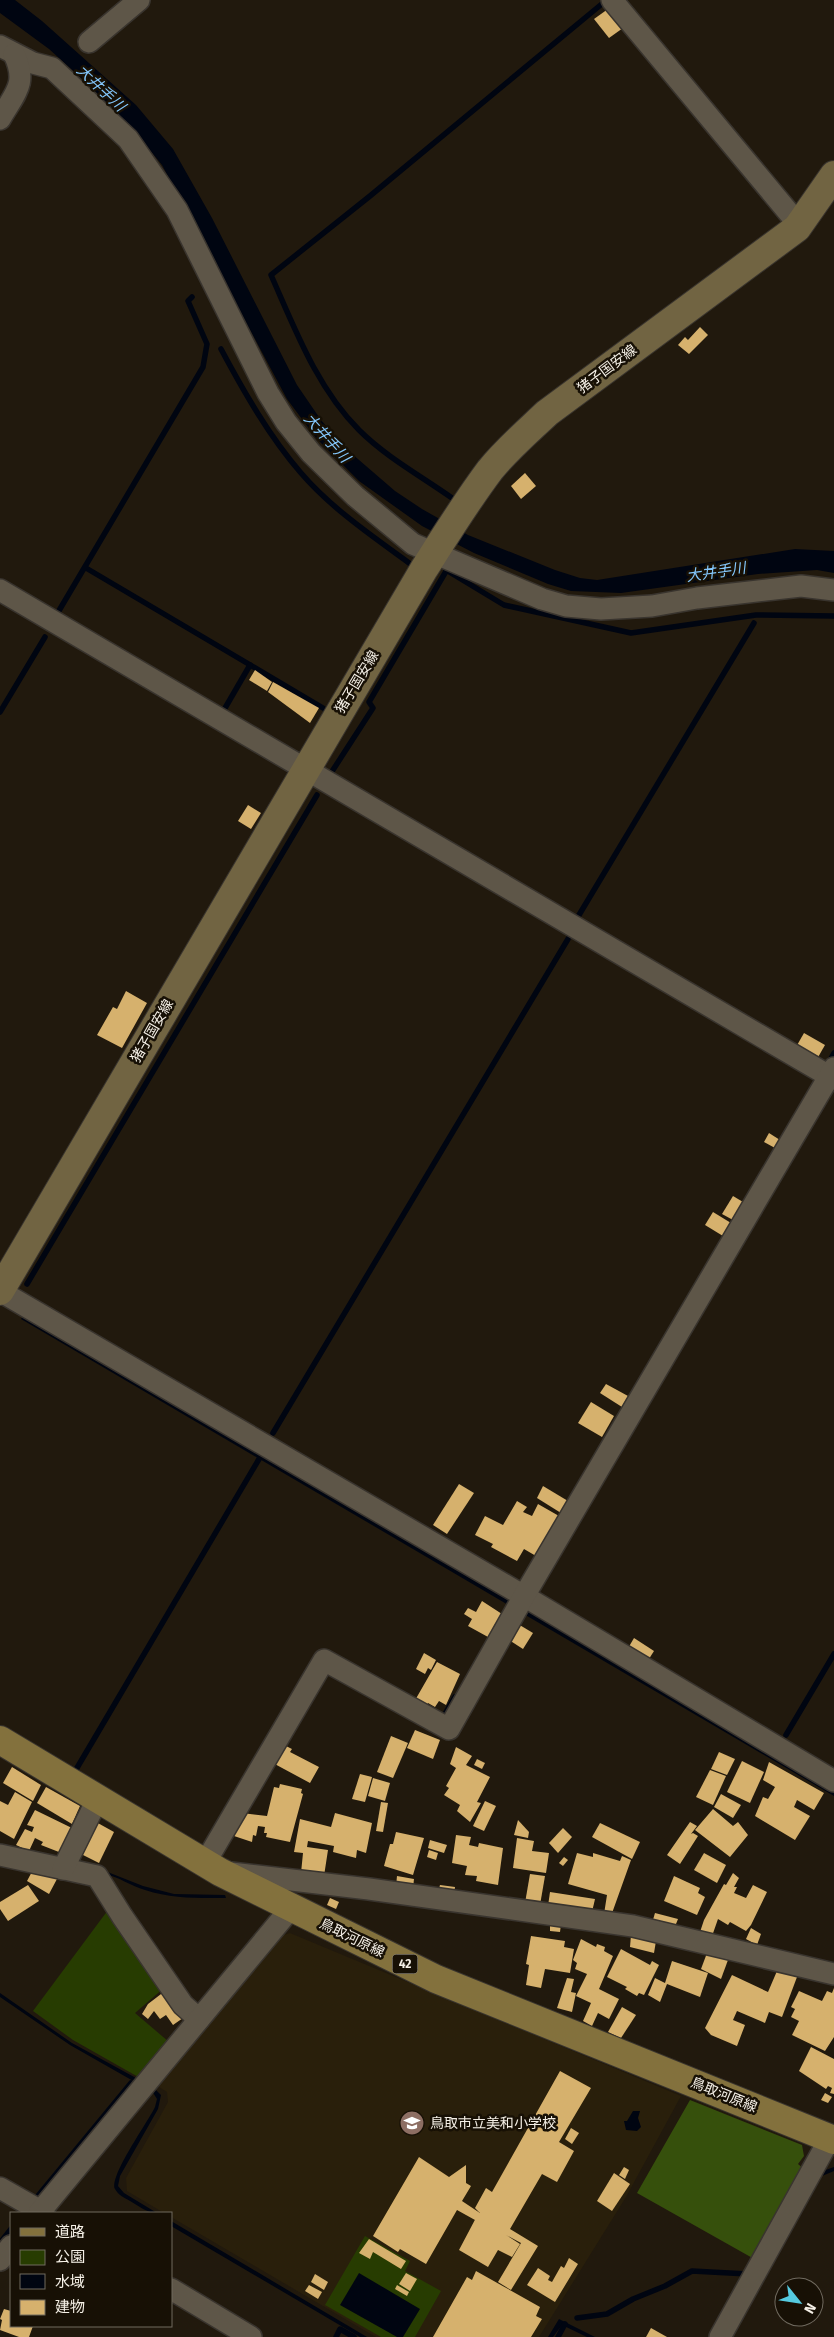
<svg xmlns="http://www.w3.org/2000/svg" width="834" height="2337" font-family="'Fira Sans','Noto Sans JP',sans-serif">
	<style>
		.built { fill: #291f0b }
		.green { fill: #273c01 }
		.forest { fill: #36500c }
		.water { fill: #000511 }
		.lines { fill: none; stroke-linecap: round; stroke-linejoin: round }
		.stream { stroke: #000511; stroke-width: 5.5 }
		.building { fill: #d6b16d }
		.minor-casing { stroke: #39342e; stroke-width: 24 }
		.secondary-casing { stroke: #39342e; stroke-width: 30 }
		.primary-casing { stroke: #39342e; stroke-width: 30 }
		.minor { stroke: #5e5648; stroke-width: 21 }
		.secondary { stroke: #716442; stroke-width: 28 }
		.primary { stroke: #83713d; stroke-width: 28 }
		.labels { text-anchor: middle; dominant-baseline: central; stroke-width: 5; stroke-linejoin: round; paint-order: stroke }
		.shield { fill: #171005; stroke: #b2ada3; stroke-width: 1 }
		.shield-label { font-size: 12px; font-weight: bold; fill: #f5f0e7 }
		.street-label { font-size: 14px; fill: #f5f0e7; stroke: #171005 }
		.poi-label { font-size: 14px; fill: #f5f0e7; stroke: #171005; text-anchor: start }
		.water-label { font-size: 15px; font-style: italic; fill: #84c7fc; stroke: #171005 }
	</style>
	<rect width="100%" height="100%" fill="#21190d"/>
	<!-- built -->
	<polygon class="built" points="290,1933 681,2096 626,2197 539,2337 376,2337 171,2217 171,2213 164,2213 127,2191 126,2178 168,2102 167,2092 156,2085 280,1936"/>
	<!-- green -->
	<g class="green">
		<polygon points="111,1906 165,1987 135,2013 169,2042 140,2078 73,2040 33,2011"/>
		<polygon points="365,2236 410,2261 405,2271 441,2291 415,2337 381,2337 325,2305"/>
	</g>
	<!-- forest -->
	<polygon class="forest" points="690,2100 802,2145 804,2156 798,2164 805,2170 756,2260 637,2193"/>
	<!-- water -->
	<g class="water">
		<polygon points="0,0 15,0 42,21 136,105 173,149 212,218 297,385 321,420 344,447 395,491 422,509 468,535 555,570 580,578 597,580 795,549 834,551 834,573 817,570 758,574 621,593 571,591 548,584 474,553 422,526 359,481 316,438 287,399 162,165 131,127 90,86 49,49 0,13"/>
		<polygon points="24,1314 834,1789 834,1796 21,1319"/>
		<path d="M105,1871L143,1886L174,1894L225,1895L226,1898C198,1898 172,1899 145,1890C131,1886 119,1877 105,1874Z"/>
		<polygon points="0,1993 72,2043 136,2078 135,2082 70,2045 0,1997"/>
		<path d="M154,2088L161,2095L158,2109L120,2176L118,2186L124,2193L157,2213C147,2213 139,2206 130,2201C125,2198 118,2195 115,2189C109,2176 148,2122 155,2107L157,2099L152,2091Z"/>
		<polygon points="633,2111 640,2111 638,2118 641,2127 637,2131 626,2130 624,2121 627,2121"/>
		<polygon points="834,2167 834,2171 822,2176 733,2337 729,2337 820,2172"/>
		<polygon points="171,2221 367,2337 360,2337 171,2226"/>
		<polygon points="359,2273 420,2309 403,2337 397,2337 340,2305"/>
		<polygon points="559,2319 595,2337 587,2337 562,2325 553,2337 548,2337"/>
	</g>
	<g class="lines">
		<!-- stream -->
		<g class="stream">
			<path d="M221,349C244,392 269,436 301,473C331,508 372,536 409,563"/>
			<path d="M452,498C421,476 386,457 359,430C317,388 295,329 271,275L370,196L603,3"/>
			<polyline points="86,568 323,708"/>
			<polyline points="446,570 504,605 631,633 756,615 834,616"/>
			<polyline points="57,614 203,367 207,344 188,301 192,297"/>
			<polyline points="0,712 45,637"/>
			<polyline points="221,715 250,665"/>
			<polyline points="331,773 373,708 369,702 445,573"/>
			<polyline points="579,915 754,623"/>
			<polyline points="828,1064 834,1053"/>
			<polyline points="27,1284 317,795"/>
			<polyline points="273,1433 568,939"/>
			<polyline points="442,1719 455,1697"/>
			<polyline points="786,1735 834,1654"/>
			<polyline points="76,1775 74,1773 259,1459"/>
			<polyline points="37,2197 131,2083"/>
			<polyline points="0,2243 11,2229"/>
			<polyline points="577,2318 607,2314 633,2299 665,2286 692,2271 748,2274"/>
			<polyline points="336,2337 340,2329 354,2337"/>
			<polyline points="558,2337 565,2324"/>
		</g>
	</g>
	<!-- building -->
	<g class="building">
		<polygon points="608,9 623,28 609,38 594,19"/>
		<polygon points="700,327 708,335 689,354 678,345 685,337 688,340"/>
		<polygon points="525,473 536,486 521,499 511,486"/>
		<polygon points="255,670 272,682 267,691 249,680"/>
		<polygon points="273,682 319,708 310,723 268,692"/>
		<polygon points="248,805 261,813 251,829 238,821"/>
		<polygon points="126,991 147,1003 122,1048 97,1035 113,1007 117,1009"/>
		<polygon points="804,1033 825,1045 817,1059 796,1047"/>
		<polygon points="769,1133 780,1140 775,1148 764,1142"/>
		<polygon points="733,1196 743,1202 733,1220 722,1214"/>
		<polygon points="713,1212 731,1223 723,1236 705,1225"/>
		<polygon points="606,1384 628,1396 622,1407 600,1393"/>
		<polygon points="591,1402 614,1416 602,1437 578,1423"/>
		<polygon points="459,1484 474,1493 447,1534 433,1525"/>
		<polygon points="543,1486 568,1501 561,1513 537,1498"/>
		<polygon points="517,1501 527,1507 523,1512 532,1516 538,1504 559,1516 536,1556 524,1549 517,1561 491,1547 493,1544 475,1535 485,1516 503,1525"/>
		<polygon points="482,1601 502,1614 488,1637 468,1626 472,1619 464,1614 468,1608 476,1612"/>
		<polygon points="518,1624 533,1633 523,1649 509,1640"/>
		<polygon points="634,1638 654,1651 647,1662 627,1650"/>
		<polygon points="424,1653 436,1660 431,1670 428,1668 425,1674 416,1669"/>
		<polygon points="437,1662 460,1674 446,1705 439,1701 435,1707 428,1703 425,1709 414,1702"/>
		<polygon points="415,1730 440,1740 433,1759 407,1748"/>
		<polygon points="391,1736 408,1743 393,1778 377,1772"/>
		<polygon points="282,1744 292,1749 290,1752 319,1767 310,1783 271,1762"/>
		<polygon points="456,1747 472,1756 466,1765 490,1777 477,1802 481,1803 470,1822 457,1811 460,1805 444,1795 449,1788 446,1786 456,1768 450,1764"/>
		<polygon points="719,1752 735,1759 727,1775 711,1769"/>
		<polygon points="477,1759 485,1763 482,1769 474,1765"/>
		<polygon points="742,1761 764,1772 750,1803 727,1792"/>
		<polygon points="769,1762 824,1793 814,1810 797,1800 794,1807 810,1816 795,1840 755,1816 763,1797 768,1799 775,1787 763,1780"/>
		<polygon points="12,1767 41,1785 33,1801 3,1783"/>
		<polygon points="710,1770 726,1776 713,1805 696,1797"/>
		<polygon points="360,1774 372,1777 365,1802 352,1799"/>
		<polygon points="373,1778 390,1783 385,1801 368,1796"/>
		<polygon points="280,1784 302,1789 301,1793 303,1794 290,1842 266,1837 267,1833 264,1833 265,1827 258,1826 256,1836 253,1835 252,1842 234,1836 242,1813 267,1816 274,1787 279,1788"/>
		<polygon points="46,1787 80,1806 72,1824 37,1803"/>
		<polygon points="15,1792 32,1802 14,1839 0,1831 0,1801 8,1805"/>
		<polygon points="721,1794 741,1805 733,1818 714,1807"/>
		<polygon points="485,1801 496,1806 484,1831 473,1826"/>
		<polygon points="381,1802 388,1803 383,1832 376,1831"/>
		<polygon points="713,1809 733,1826 738,1822 748,1835 730,1857 695,1830"/>
		<polygon points="35,1810 76,1830 64,1854 41,1845 43,1842 35,1838 29,1851 16,1845 25,1829 32,1832 34,1827 27,1825"/>
		<polygon points="335,1813 372,1823 366,1853 357,1850 356,1858 333,1852 334,1846 308,1841 307,1847 328,1850 324,1876 301,1873 303,1853 294,1852 300,1819 331,1827"/>
		<polygon points="518,1820 529,1832 528,1838 514,1835"/>
		<polygon points="96,1822 114,1832 99,1863 81,1854"/>
		<polygon points="690,1822 697,1826 691,1834 693,1833 698,1836 680,1864 667,1855"/>
		<polygon points="600,1823 640,1842 632,1859 592,1837"/>
		<polygon points="563,1828 572,1837 558,1853 549,1843"/>
		<polygon points="396,1832 424,1838 413,1875 384,1866 390,1844 393,1844"/>
		<polygon points="456,1835 471,1837 469,1845 478,1847 479,1843 503,1848 498,1885 476,1881 477,1876 465,1875 467,1866 452,1863"/>
		<polygon points="517,1838 534,1841 532,1851 549,1853 546,1873 513,1868"/>
		<polygon points="430,1840 447,1845 444,1853 428,1848"/>
		<polygon points="429,1850 438,1853 436,1860 427,1857"/>
		<polygon points="577,1853 593,1857 593,1853 620,1861 622,1856 631,1860 611,1916 604,1914 607,1895 568,1884"/>
		<polygon points="704,1853 726,1865 717,1883 694,1870"/>
		<polygon points="564,1857 568,1860 563,1866 559,1863"/>
		<polygon points="35,1866 57,1879 49,1894 27,1881"/>
		<polygon points="733,1873 739,1878 734,1887 737,1887 734,1893 746,1898 753,1885 767,1892 751,1925 746,1931 730,1922 728,1925 718,1919 711,1939 699,1935 704,1920 724,1884 726,1885"/>
		<polygon points="530,1874 545,1876 540,1905 525,1903"/>
		<polygon points="397,1876 414,1879 413,1888 396,1886"/>
		<polygon points="674,1876 700,1888 698,1893 705,1897 697,1915 664,1901"/>
		<polygon points="28,1885 39,1901 8,1921 0,1909 0,1902"/>
		<polygon points="440,1885 455,1887 454,1894 438,1892"/>
		<polygon points="550,1892 595,1899 592,1912 548,1906"/>
		<polygon points="330,1898 339,1902 336,1909 327,1905"/>
		<polygon points="655,1913 678,1919 674,1929 652,1923"/>
		<polygon points="550,1922 561,1924 560,1932 550,1931"/>
		<polygon points="751,1928 761,1934 757,1945 746,1939"/>
		<polygon points="631,1935 656,1941 654,1953 630,1947"/>
		<polygon points="531,1936 565,1941 564,1947 574,1949 570,1973 545,1969 541,1988 526,1985 529,1965 526,1964"/>
		<polygon points="581,1939 596,1947 597,1944 605,1947 604,1951 613,1956 599,1989 619,1999 609,2019 598,2013 592,2026 583,2021 591,2003 576,1996 587,1974 575,1969 577,1963 573,1960"/>
		<polygon points="621,1949 650,1965 652,1961 659,1965 644,1995 639,1993 637,1996 625,1989 627,1987 607,1977"/>
		<polygon points="707,1953 728,1960 721,1979 701,1969"/>
		<polygon points="672,1961 708,1973 700,1997 667,1984 660,2002 648,1995 655,1978 665,1983"/>
		<polygon points="777,1971 797,1977 782,2017 769,2012 765,2023 737,2011 733,2020 745,2025 737,2046 711,2035 705,2028 732,1975 768,1992"/>
		<polygon points="567,1978 574,1979 571,1992 576,1993 572,2012 557,2008"/>
		<polygon points="834,1988 834,2037 825,2051 792,2035 799,2021 791,2017 795,2009 791,2007 799,1991 822,2001 827,1991 832,1993"/>
		<polygon points="165,1991 183,2018 173,2025 166,2015 160,2019 154,2011 148,2019 142,2014 148,2004"/>
		<polygon points="622,2007 636,2015 621,2038 608,2032"/>
		<polygon points="811,2047 834,2059 834,2094 830,2093 832,2088 828,2086 826,2089 799,2071"/>
		<polygon points="560,2071 591,2088 559,2142 574,2151 557,2182 542,2174 510,2229 538,2246 511,2290 498,2282 521,2243 506,2235 520,2244 512,2257 498,2250 488,2267 459,2250 478,2214 475,2220 457,2210 426,2264 400,2249 398,2252 373,2236 419,2157 449,2177 466,2165 466,2183 471,2186 462,2201 480,2213 475,2208 486,2188 492,2192"/>
		<polygon points="825,2093 832,2097 828,2103 821,2100"/>
		<polygon points="571,2128 579,2133 572,2144 565,2139"/>
		<polygon points="624,2167 629,2170 625,2179 619,2175"/>
		<polygon points="614,2173 630,2184 612,2211 597,2201"/>
		<polygon points="369,2239 406,2261 401,2269 373,2252 370,2259 359,2253"/>
		<polygon points="569,2258 578,2264 555,2302 527,2285 538,2268 550,2276 548,2280 552,2282 561,2266 564,2268"/>
		<polygon points="476,2271 540,2307 536,2316 542,2319 531,2337 433,2337 467,2277 472,2280"/>
		<polygon points="406,2273 417,2279 410,2291 399,2284"/>
		<polygon points="315,2274 328,2282 324,2290 311,2282"/>
		<polygon points="309,2285 322,2292 318,2299 305,2291"/>
		<polygon points="397,2285 409,2292 407,2296 395,2289"/>
		<polygon points="4,2309 11,2311 11,2326 33,2326 29,2337 19,2337 0,2330 2,2320 0,2319"/>
		<polygon points="651,2328 667,2337 646,2337"/>
	</g>
	<g class="lines">
		<defs>
			<g id="minor">
				<polyline points="612,0 799,225"/>
				<polyline points="89,42 139,0"/>
				<polyline points="0,46 33,63 52,68 128,139 177,210 268,393 286,422 311,453 355,496 413,544 542,599 566,606 601,609 652,606 697,598 801,586 834,590"/>
				<path d="M0,119C15,93 28,84 14,54"/>
				<polyline points="0,590 834,1079"/>
				<polyline points="0,1291 524,1596 834,1781"/>
				<polyline points="0,1855 97,1876 122,1916 183,2005 199,2019"/>
				<polyline points="205,1863 324,1660 449,1729 524,1596 834,1068"/>
				<polyline points="63,1869 98,1798"/>
				<polyline points="231,1873 369,1889 633,1926 834,1974"/>
				<polyline points="0,2188 44,2213"/>
				<polyline points="39,2213 291,1908"/>
				<polyline points="0,2260 11,2246"/>
				<polyline points="171,2289 251,2337"/>
				<polyline points="720,2337 830,2138"/>
			</g>
			<path id="secondary" d="M0,1291L424,569C445,536 466,502 490,470C507,449 528,431 547,413L797,228L834,175"/>
			<polyline id="primary" points="0,1740 220,1872 436,1979 834,2140"/>
		</defs>
		<!-- minor casing -->
		<use href="#minor" class="minor-casing"/>
		<!-- secondary casing -->
		<use href="#secondary" class="secondary-casing"/>
		<!-- primary casing -->
		<use href="#primary" class="primary-casing"/>
		<!-- minor -->
		<use href="#minor" class="minor"/>
		<!-- secondary -->
		<use href="#secondary" class="secondary"/>
		<!-- primary -->
		<use href="#primary" class="primary"/>
	</g>
	<!-- icons -->
	<defs>
		<symbol id="school-disc" viewBox="-11 -11 22 22"><circle r="9.5" fill="#8d6e63" stroke="#171005"/><path d="M0-5L7-2L0 1L-7-2ZM-4 1L0 2.5L4 1V4Q0 6-4 4Z" fill="#fff"/></symbol>
	</defs>
	<g fill-rule="evenodd">
		<use href="#school-disc" x="398" y="2109" width="28" height="28"/>
	</g>
	<g class="labels">
		<!-- shield labels -->
		<rect class="shield" x="392.5" y="1954.5" width="25" height="19" rx="4"/>
		<g class="shield-label">
			<text x="405" y="1964">42</text>
		</g>
		<!-- street labels -->
		<g class="street-label">
			<text transform="translate(607 369) rotate(-37)">猪子国安線</text>
			<text transform="translate(357 682) rotate(-59)">猪子国安線</text>
			<text transform="translate(152 1031) rotate(-60)">猪子国安線</text>
			<text transform="translate(352 1938) rotate(26)">鳥取河原線</text>
			<text transform="translate(724 2095) rotate(22)">鳥取河原線</text>
		</g>
		<!-- poi labels -->
		<g class="poi-label">
			<text x="430" y="2123">鳥取市立美和小学校</text>
		</g>
		<!-- water labels -->
		<g class="water-label">
			<text transform="translate(101 88) rotate(43)">大井手川</text>
			<text transform="translate(327 438) rotate(48)">大井手川</text>
			<text transform="translate(716 572) rotate(-8)">大井手川</text>
		</g>
	</g>
	<!-- legend -->
	<rect x="10" y="2212" width="162" height="115" fill="#171005" stroke="#706a5f"/>
	<rect x="20" y="2228" width="25" height="8" fill="#83713d" stroke="#706a5f"/>
	<text x="55" y="2237" font-size="15" fill="#f5f0e7">道路</text>
	<rect x="20" y="2250" width="25" height="15" fill="#273c01" stroke="#706a5f"/>
	<text x="55" y="2262" font-size="15" fill="#f5f0e7">公園</text>
	<rect x="20" y="2274" width="25" height="15" fill="#000511" stroke="#706a5f"/>
	<text x="55" y="2287" font-size="15" fill="#f5f0e7">水域</text>
	<rect x="20" y="2300" width="25" height="15" fill="#d6b16d" stroke="#706a5f"/>
	<text x="55" y="2312" font-size="15" fill="#f5f0e7">建物</text>
	<!-- north arrow -->
	<g transform="translate(799 2302) rotate(120)"><circle r="24" fill="#171005" stroke="#706a5f"/>
	<path d="M0-4L9 19L0 12L-9 19Z" fill="#55cae0"/>
	<text y="-8" font-size="14" font-weight="bold" text-anchor="middle" fill="#f5f0e7">N</text>
	</g>
</svg>
